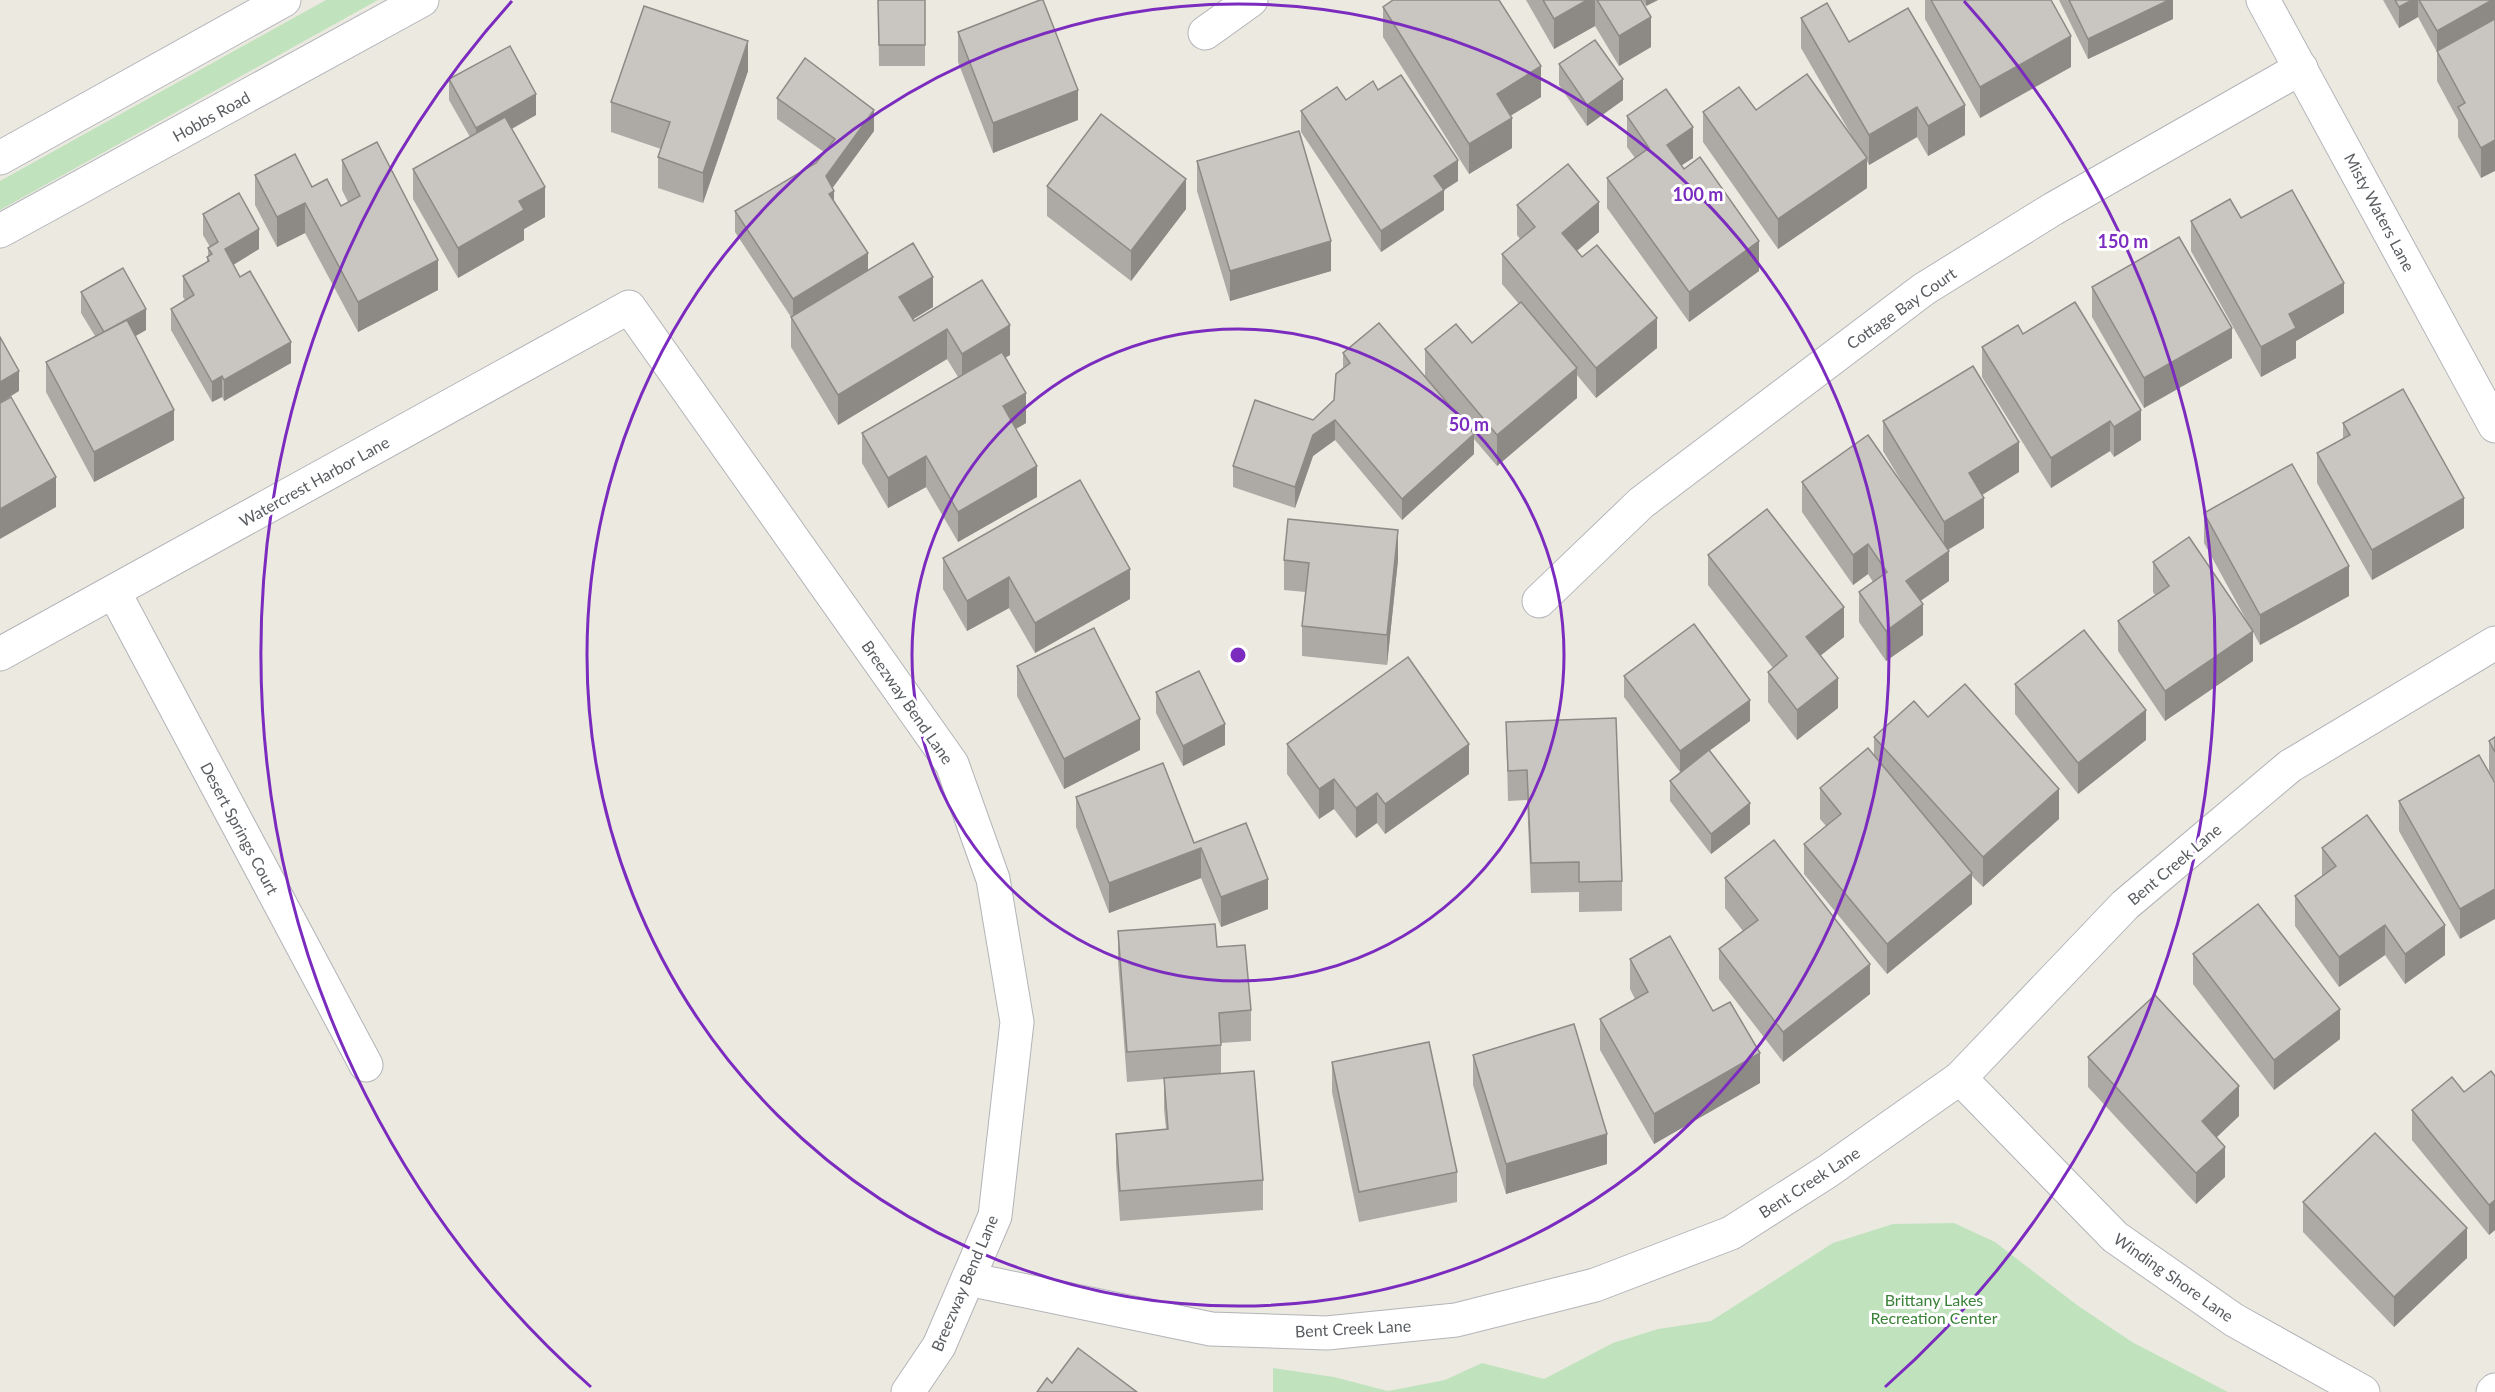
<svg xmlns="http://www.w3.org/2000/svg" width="2495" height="1392" font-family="Lato,sans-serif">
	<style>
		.green { fill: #c0e3be }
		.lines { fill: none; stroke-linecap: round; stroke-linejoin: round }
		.street-casing { stroke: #b2b4b8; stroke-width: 35 }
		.secondary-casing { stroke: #b3b6bb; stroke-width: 35 }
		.street { stroke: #fff; stroke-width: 33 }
		.secondary { stroke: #fff; stroke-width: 33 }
		.wall { fill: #ada9a5 }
		.shaded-wall { fill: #8d8a86 }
		.building { fill: #c9c5c0; stroke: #8d8a86; stroke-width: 1.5 }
		.ring { fill: none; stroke: #7b2cbf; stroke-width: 3 }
		.labels { text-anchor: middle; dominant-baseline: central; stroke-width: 6; stroke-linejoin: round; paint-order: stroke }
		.street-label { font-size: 16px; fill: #595d61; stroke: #fff }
		.park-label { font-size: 16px; fill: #398237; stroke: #fff }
		.centre { fill: #7b2cbf; stroke: #fff; stroke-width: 3 }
		.ring-label { font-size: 18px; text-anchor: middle; font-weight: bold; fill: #7b2cbf; stroke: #fff; stroke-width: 6; stroke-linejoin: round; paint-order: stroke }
	</style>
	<rect width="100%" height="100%" fill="#ece9e1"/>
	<!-- green -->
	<g class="green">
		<polygon points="326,0 378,0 0,210 0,181"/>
		<polygon points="1954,1223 1995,1242 2077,1305 2132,1342 2228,1392 1273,1392 1273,1368 1334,1377 1388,1391 1445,1380 1482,1363 1544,1379 1613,1343 1658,1329 1711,1321 1833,1243 1893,1224"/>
	</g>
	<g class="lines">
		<defs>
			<g id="street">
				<polyline points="2263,0 2495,426"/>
				<polyline points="1205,33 1251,0"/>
				<polyline points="114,592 366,1065"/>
				<polyline points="1539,601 1641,503 1924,289 2053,209 2301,68"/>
				<polyline points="0,654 629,307 952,764 993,879 1017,1022 995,1216 939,1346 908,1392"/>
				<polyline points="1960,1078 2115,1237 2234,1320 2363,1392"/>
				<polyline points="968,1279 1211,1329 1327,1333 1456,1320 1595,1285 1731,1233 1828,1171 1960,1078 2125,905 2290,766 2495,643"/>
				<polyline points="2493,1392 2495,1390"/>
			</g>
			<g id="secondary">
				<polyline points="0,158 284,0"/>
				<polyline points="0,231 422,0"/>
			</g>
		</defs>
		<!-- street casing -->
		<use href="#street" class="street-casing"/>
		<!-- secondary casing -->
		<use href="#secondary" class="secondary-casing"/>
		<!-- street -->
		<use href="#street" class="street"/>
		<!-- secondary -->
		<use href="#secondary" class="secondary"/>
	</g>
	<!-- wall -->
	<g class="wall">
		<polygon points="878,0 925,0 925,66 879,66"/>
		<polygon points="1526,0 1641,0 1651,47 1619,66 1595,26 1554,49"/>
		<polygon points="1642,0 1658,0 1646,6"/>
		<polygon points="1925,0 2051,0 2071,67 1980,118 1925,19"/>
		<polygon points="2059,0 2173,0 2173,19 2088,59"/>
		<polygon points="2383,0 2495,0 2481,178 2458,137 2458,120 2437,81 2437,52 2418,17 2399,28"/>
		<polygon points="1383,7 1541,97 1510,116 1512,148 1469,174 1383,37"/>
		<polygon points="1801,18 1849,42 1965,135 1928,156 1917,137 1869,165 1867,161 1867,188 1778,249 1703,142 1703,112 1756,110 1857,145 1801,48"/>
		<polygon points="958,32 1078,120 993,153 958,62"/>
		<polygon points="1559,64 1623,100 1587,126 1559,85"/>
		<polygon points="748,71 703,203 658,188 658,157 661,149 611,132 611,102"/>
		<polygon points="449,79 536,115 512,129 545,217 524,229 524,240 458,278 413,199 413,169 470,137 449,100"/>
		<polygon points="1378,90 1458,181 1444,190 1444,210 1381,252 1301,132 1301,111 1346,100"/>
		<polygon points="777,98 874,131 832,188 834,200 868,270 933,307 913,319 914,321 982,280 1010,355 1005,357 1026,423 1016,429 1037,497 958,542 926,487 888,508 862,463 862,433 958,377 947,359 838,425 791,347 791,317 735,232 735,211 816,163 824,152 777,119"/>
		<polygon points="1627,116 1693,158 1681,165 1759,271 1689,322 1607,208 1607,178 1635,158 1627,147"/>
		<polygon points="342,160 438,290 358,332 305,233 277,247 255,205 255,175 312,187 341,206 348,202 342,190"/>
		<polygon points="1197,161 1331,271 1230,301 1197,191"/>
		<polygon points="1047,186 1186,209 1131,281 1047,216"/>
		<polygon points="1517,205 1599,232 1577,251 1657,348 1596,398 1577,375 1577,398 1497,466 1474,439 1474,454 1402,520 1335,440 1313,456 1295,508 1233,487 1233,466 1313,420 1334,400 1343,369 1343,353 1425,376 1425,349 1472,343 1519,304 1502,284 1502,254 1520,239 1517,235"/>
		<polygon points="203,214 259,249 233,265 291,363 224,401 222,397 212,402 171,330 171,309 185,300 183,297 183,276 207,262 207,257 208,256 208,248 210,247 203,235"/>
		<polygon points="2241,218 2344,313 2296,341 2296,358 2261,377 2191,251 2191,221"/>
		<polygon points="2092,287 2232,358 2144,408 2092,317"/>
		<polygon points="81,292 146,330 135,336 174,440 94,482 46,392 46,362 95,336 81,313"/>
		<polygon points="2023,334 2141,440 2114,457 2110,451 2051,488 1982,377 1982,347"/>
		<polygon points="1883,421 2019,472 1982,495 1984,528 1948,550 1949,581 1920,601 1923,635 1886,661 1859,622 1859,592 1873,582 1868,574 1853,585 1802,512 1802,482 1909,494 1883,451"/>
		<polygon points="2343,423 2464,528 2372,580 2317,483 2317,453 2343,439"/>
		<polygon points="2204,513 2349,596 2260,645 2253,632 2253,661 2165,721 2118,651 2118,621 2155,595 2153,592 2153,562 2249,625 2204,543"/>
		<polygon points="1708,555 1844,637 1820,656 1838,708 1797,740 1768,702 1768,672 1773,668 1708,585"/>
		<polygon points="943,558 1130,599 1035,653 1009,608 967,631 943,589"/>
		<polygon points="1284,560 1398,560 1387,665 1302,656 1302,626 1305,592 1284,590"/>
		<polygon points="1017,666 1140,750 1064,789 1017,696"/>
		<polygon points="1624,676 1750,721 1709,751 1750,824 1711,854 1670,801 1670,781 1680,772 1624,697"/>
		<polygon points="2015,684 2146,740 2078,794 2015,714"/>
		<polygon points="1156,692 1225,745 1183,766 1156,713"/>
		<polygon points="1928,717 2059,819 1983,887 1972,876 1972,904 1887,974 1804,874 1804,844 1826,826 1820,819 1820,788 1874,755 1874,737"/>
		<polygon points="1506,722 1622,881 1622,911 1579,912 1579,892 1531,893 1527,800 1508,801"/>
		<polygon points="2495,737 2495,782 2489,771 2489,741"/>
		<polygon points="1287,744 1469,774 1385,834 1377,823 1356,838 1334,809 1319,819 1287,774"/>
		<polygon points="2495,783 2460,939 2399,831 2399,801"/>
		<polygon points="1076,797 1194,843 1268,909 1221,927 1201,878 1109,913 1076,827"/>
		<polygon points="2322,848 2445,955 2405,984 2385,955 2339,987 2295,926 2295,896 2322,876"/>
		<polygon points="1725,878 1870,994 1783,1062 1719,979 1719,949 1743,931 1725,908"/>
		<polygon points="1118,931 1217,947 1251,1010 1251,1041 1221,1043 1221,1074 1263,1180 1263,1210 1120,1221 1116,1164 1116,1134 1166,1129 1164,1109 1164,1079 1127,1082 1118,961"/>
		<polygon points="2193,954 2340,1039 2274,1090 2193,984"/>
		<polygon points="1630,959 1713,1011 1760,1083 1654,1144 1600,1050 1600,1019 1635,999 1630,989"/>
		<polygon points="1473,1055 1607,1164 1506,1194 1473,1085"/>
		<polygon points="2088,1057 2239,1116 2216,1138 2225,1177 2196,1204 2088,1087"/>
		<polygon points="1332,1062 1457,1172 1457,1202 1359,1222 1332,1092"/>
		<polygon points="2495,1076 2495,1230 2489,1235 2412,1140 2412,1110 2464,1092"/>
		<polygon points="2303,1202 2467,1258 2394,1327 2303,1232"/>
	</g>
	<!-- shaded-wall -->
	<g class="shaded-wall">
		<polygon points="1587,0 1595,0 1595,26 1554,49 1554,19"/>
		<polygon points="1646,0 1658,0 1646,6"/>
		<polygon points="2169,0 2173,0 2173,19 2088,59 2088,39"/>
		<polygon points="2412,0 2418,0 2418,17 2399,28 2399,7"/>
		<polygon points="2492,0 2495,0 2495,19 2437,52 2437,31"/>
		<polygon points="1651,17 1651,47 1619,66 1619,36"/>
		<polygon points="2071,36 2071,67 1980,118 1980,87"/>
		<polygon points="748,41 748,71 703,203 703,173"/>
		<polygon points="1541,66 1541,97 1497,124 1497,94"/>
		<polygon points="1623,79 1623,100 1587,126 1587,105"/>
		<polygon points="1078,90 1078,120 993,153 993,123"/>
		<polygon points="536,94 536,115 476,148 476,128"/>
		<polygon points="1965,105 1965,135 1928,156 1928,126"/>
		<polygon points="1917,107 1917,137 1869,165 1869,135"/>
		<polygon points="874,110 874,131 826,197 826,176"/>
		<polygon points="1512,118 1512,148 1469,174 1469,144"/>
		<polygon points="1693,127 1693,158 1667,175 1667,145"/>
		<polygon points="2495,140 2495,171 2481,178 2481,148"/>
		<polygon points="1867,158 1867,188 1778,249 1778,219"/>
		<polygon points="1458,160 1458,181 1444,190 1444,210 1381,252 1381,231 1434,176"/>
		<polygon points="1186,179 1186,209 1131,281 1131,251"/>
		<polygon points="545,187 545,217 524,229 524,240 458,278 458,248 519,201"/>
		<polygon points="834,191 834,212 829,194"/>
		<polygon points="1599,202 1599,232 1562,263 1562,233"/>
		<polygon points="305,203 305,233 277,247 277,217"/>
		<polygon points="259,229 259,249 225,270 225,249"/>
		<polygon points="1331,241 1331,271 1230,301 1230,271"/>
		<polygon points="1759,241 1759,271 1689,322 1689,292"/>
		<polygon points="868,253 868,274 793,320 793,299"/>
		<polygon points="438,260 438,290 358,332 358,302"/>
		<polygon points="933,277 933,307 899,328 899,297"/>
		<polygon points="2344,283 2344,313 2296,341 2296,358 2261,377 2261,347 2289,314"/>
		<polygon points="146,309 146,330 105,354 105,333"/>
		<polygon points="1657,318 1657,348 1596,398 1596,368"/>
		<polygon points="1010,325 1010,355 962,384 962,354"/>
		<polygon points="2232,328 2232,358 2144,408 2144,378"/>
		<polygon points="947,329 947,359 838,425 838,395"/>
		<polygon points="291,342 291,363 224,401 224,380"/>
		<polygon points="1577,368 1577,398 1497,466 1497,435"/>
		<polygon points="19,371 19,391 0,403 0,382"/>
		<polygon points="222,376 222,397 212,402 212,382"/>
		<polygon points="1026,393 1026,423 1003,436 1003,406"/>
		<polygon points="174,410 174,440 94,482 94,452"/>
		<polygon points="2141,410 2141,440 2114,457 2114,427"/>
		<polygon points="1335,420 1335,440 1313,456 1295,508 1295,487 1313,435"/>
		<polygon points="2110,421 2110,451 2051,488 2051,458"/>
		<polygon points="1474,434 1474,454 1402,520 1402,499"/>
		<polygon points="2019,442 2019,472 1969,503 1969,473"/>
		<polygon points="926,456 926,487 888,508 888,478"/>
		<polygon points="1037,466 1037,497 958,542 958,512"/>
		<polygon points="56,477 56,507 0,539 0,509"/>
		<polygon points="1984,498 1984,528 1944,552 1944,522"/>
		<polygon points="2464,498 2464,528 2372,580 2372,550"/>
		<polygon points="1398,530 1398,560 1387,665 1387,635"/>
		<polygon points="1868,544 1868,574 1853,585 1853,555"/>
		<polygon points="1949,551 1949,581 1906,611 1906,581"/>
		<polygon points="2349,566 2349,596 2260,645 2260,615"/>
		<polygon points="1130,569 1130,599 1035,653 1035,623"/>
		<polygon points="1009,577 1009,608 967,631 967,601"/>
		<polygon points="1923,604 1923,635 1886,661 1886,631"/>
		<polygon points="1844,607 1844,637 1806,667 1806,637"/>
		<polygon points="2253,631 2253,661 2165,721 2165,691"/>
		<polygon points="1838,678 1838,708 1797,740 1797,710"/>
		<polygon points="1750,700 1750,721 1680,772 1680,751"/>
		<polygon points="2146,710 2146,740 2078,794 2078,763"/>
		<polygon points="1140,719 1140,750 1064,789 1064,759"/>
		<polygon points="1225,724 1225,745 1183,766 1183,746"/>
		<polygon points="1469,744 1469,774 1385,834 1385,804"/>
		<polygon points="1334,779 1334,809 1319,819 1319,789"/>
		<polygon points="2059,789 2059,819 1983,887 1983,857"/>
		<polygon points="1377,793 1377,823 1356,838 1356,808"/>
		<polygon points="1750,803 1750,824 1711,854 1711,834"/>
		<polygon points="1201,848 1201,878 1109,913 1109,883"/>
		<polygon points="1972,873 1972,904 1887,974 1887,944"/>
		<polygon points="1268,879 1268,909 1221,927 1221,897"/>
		<polygon points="2495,889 2495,919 2460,939 2460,909"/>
		<polygon points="2385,925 2385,955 2339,987 2339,957"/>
		<polygon points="2445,925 2445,955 2405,984 2405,954"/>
		<polygon points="1870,964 1870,994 1783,1062 1783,1032"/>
		<polygon points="2340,1009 2340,1039 2274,1090 2274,1060"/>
		<polygon points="1760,1053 1760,1083 1654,1144 1654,1114"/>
		<polygon points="2239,1086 2239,1116 2202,1151 2202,1121"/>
		<polygon points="1607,1134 1607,1164 1506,1194 1506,1164"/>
		<polygon points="2225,1147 2225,1177 2196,1204 2196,1173"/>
		<polygon points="2495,1200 2495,1230 2489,1235 2489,1205"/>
		<polygon points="2467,1228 2467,1258 2394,1327 2394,1297"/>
	</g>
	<!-- building -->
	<g class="building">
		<polygon points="878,0 925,0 925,45 879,45"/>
		<polygon points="1040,0 1043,0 1078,90 993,123 958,32"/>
		<polygon points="1393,0 1499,0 1541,66 1497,94 1512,118 1469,144 1383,7"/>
		<polygon points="1543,0 1587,0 1554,19"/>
		<polygon points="1597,0 1641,0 1651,17 1619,36"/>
		<polygon points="1931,0 2051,0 2071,36 1980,87"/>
		<polygon points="2069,0 2169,0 2088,39"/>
		<polygon points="2395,0 2412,0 2399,7"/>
		<polygon points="2419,0 2492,0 2437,31"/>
		<polygon points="1827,3 1849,42 1908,8 1965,105 1928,126 1917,107 1869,135 1801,18"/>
		<polygon points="644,6 748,41 703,173 658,157 670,122 611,102"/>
		<polygon points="2495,19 2495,140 2481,148 2458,107 2465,103 2437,51"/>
		<polygon points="1595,40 1623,79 1587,105 1559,64"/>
		<polygon points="510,46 536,94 476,128 449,79"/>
		<polygon points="805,58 874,110 826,176 834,191 829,194 868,253 793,299 735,211 816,163 835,139 777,98"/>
		<polygon points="1807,74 1867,158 1778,219 1703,112 1739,87 1756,110"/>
		<polygon points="1401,75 1458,160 1434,176 1444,190 1381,231 1301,111 1337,87 1346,100 1373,81 1378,90"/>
		<polygon points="1666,89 1693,127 1667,145 1684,169 1700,157 1759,241 1689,292 1607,178 1649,148 1627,116"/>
		<polygon points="1101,114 1186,179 1131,251 1047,186"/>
		<polygon points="505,117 545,187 519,201 524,210 458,248 413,169"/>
		<polygon points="1299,131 1331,241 1230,271 1197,161"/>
		<polygon points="377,142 438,260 358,302 305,203 277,217 255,175 295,154 312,187 327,179 341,206 360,196 342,160"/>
		<polygon points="1568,164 1599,202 1562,233 1582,257 1597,245 1657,318 1596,368 1502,254 1535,227 1517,205"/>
		<polygon points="2292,190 2344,283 2289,314 2296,328 2261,347 2191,221 2230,199 2241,218"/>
		<polygon points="239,193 259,229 225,249 240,277 250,271 291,342 224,380 222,376 212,382 171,309 194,295 183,276 209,261 207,257 212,254 208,248 218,242 203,214"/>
		<polygon points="2179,237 2232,328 2144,378 2092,287"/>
		<polygon points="913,243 933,277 899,297 914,321 982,280 1010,325 962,354 947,329 838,395 791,317"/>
		<polygon points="123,268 146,309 104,332 81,292"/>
		<polygon points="1521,302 1577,368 1497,435 1425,349 1456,324 1472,343"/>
		<polygon points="2075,302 2141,410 2114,427 2110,421 2051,458 1982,347 2018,325 2023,334"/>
		<polygon points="127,320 174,410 94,452 46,362"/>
		<polygon points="1379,323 1474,434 1402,499 1335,420 1313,435 1295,487 1233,466 1255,400 1313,420 1334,400 1336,374 1350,363 1343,353"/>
		<polygon points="0,337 19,371 0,382"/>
		<polygon points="1002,352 1026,393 1003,406 1037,466 958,512 926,456 888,478 862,433"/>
		<polygon points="1973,366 2019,442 1969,473 1984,498 1944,522 1883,421"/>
		<polygon points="2403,389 2464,498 2372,550 2317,453 2350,435 2343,423"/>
		<polygon points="11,397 56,477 0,509 0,403"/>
		<polygon points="1868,435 1949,551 1906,581 1923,604 1886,631 1859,592 1887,572 1868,544 1853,555 1802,482"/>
		<polygon points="2292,464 2349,566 2260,615 2204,513"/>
		<polygon points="1080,480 1130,569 1035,623 1009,577 967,601 943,558"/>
		<polygon points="1767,509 1844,607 1806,637 1838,678 1797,710 1768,672 1787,656 1708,555"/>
		<polygon points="1288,519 1398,530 1387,635 1302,626 1309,563 1284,560"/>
		<polygon points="2189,537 2253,631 2165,691 2118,621 2169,586 2153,562"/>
		<polygon points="1694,624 1750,700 1680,751 1624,676"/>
		<polygon points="1094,628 1140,719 1064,759 1017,666"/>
		<polygon points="2084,630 2146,710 2078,763 2015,684"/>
		<polygon points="1408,657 1469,744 1385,804 1377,793 1356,808 1334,779 1319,789 1287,744"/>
		<polygon points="1199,671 1225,724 1183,746 1156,692"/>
		<polygon points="1965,684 2059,789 1983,857 1874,737 1914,701 1928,717"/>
		<polygon points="1616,718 1622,881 1579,882 1579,862 1531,863 1527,770 1508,771 1506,722"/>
		<polygon points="2495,737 2495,752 2489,741"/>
		<polygon points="1868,748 1972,873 1887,944 1804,844 1841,814 1820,788"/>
		<polygon points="1709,750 1750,803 1711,834 1670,781"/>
		<polygon points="2479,755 2495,783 2495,889 2460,909 2399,801"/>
		<polygon points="1163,763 1194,843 1246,823 1268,879 1221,897 1201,848 1109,883 1076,797"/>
		<polygon points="2367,815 2445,925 2405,954 2385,925 2339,957 2295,896 2336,866 2322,848"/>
		<polygon points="1774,840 1870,964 1783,1032 1719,949 1758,920 1725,878"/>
		<polygon points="2258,904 2340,1009 2274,1060 2193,954"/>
		<polygon points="1215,924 1217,947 1245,945 1251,1010 1219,1013 1221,1045 1127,1052 1118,931"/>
		<polygon points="1670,936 1713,1011 1730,1002 1760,1053 1654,1114 1600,1019 1648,992 1630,959"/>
		<polygon points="2155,995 2239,1086 2202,1121 2225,1147 2196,1173 2088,1057"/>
		<polygon points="1574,1024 1607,1134 1506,1164 1473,1055"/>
		<polygon points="1429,1042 1457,1172 1359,1192 1332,1062"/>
		<polygon points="1254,1071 1263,1180 1120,1191 1116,1134 1168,1129 1164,1078"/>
		<polygon points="2491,1071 2495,1076 2495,1200 2489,1205 2412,1110 2452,1077 2464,1092"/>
		<polygon points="2375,1133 2467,1228 2394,1297 2303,1202"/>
		<polygon points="1078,1348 1137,1392 1037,1392 1047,1378 1052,1383"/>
	</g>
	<!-- distance rings -->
	<g class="ring">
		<circle cx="1238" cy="655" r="326"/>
		<circle cx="1238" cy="655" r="651"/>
		<path d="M591 1387A977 977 0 0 1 512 1M1964 1A977 977 0 0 1 1885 1387"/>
	</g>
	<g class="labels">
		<!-- street labels -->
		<g class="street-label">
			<text transform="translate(211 116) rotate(-29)">Hobbs Road</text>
			<text transform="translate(2380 212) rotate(62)">Misty Waters Lane</text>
			<text transform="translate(1901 308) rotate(-35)">Cottage Bay Court</text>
			<text transform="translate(314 481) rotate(-29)">Watercrest Harbor Lane</text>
			<text transform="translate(908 702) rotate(55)">Breezway Bend Lane</text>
			<text transform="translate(240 828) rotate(62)">Desert Springs Court</text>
			<text transform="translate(2174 864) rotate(-40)">Bent Creek Lane</text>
			<text transform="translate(1809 1182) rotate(-33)">Bent Creek Lane</text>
			<text transform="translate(2174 1277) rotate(35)">Winding Shore Lane</text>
			<text transform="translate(964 1283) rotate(-67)">Breezway Bend Lane</text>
			<text transform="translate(1353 1328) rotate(-3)">Bent Creek Lane</text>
		</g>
		<!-- park labels -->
		<g class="park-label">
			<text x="1934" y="1299">Brittany Lakes<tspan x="1934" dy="18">Recreation Center</tspan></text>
		</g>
	</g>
	<circle cx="1238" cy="655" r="9" class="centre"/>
	<g class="ring-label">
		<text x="1698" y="201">100 m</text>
		<text x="2123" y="248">150 m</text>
		<text x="1469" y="431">50 m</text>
	</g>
</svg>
